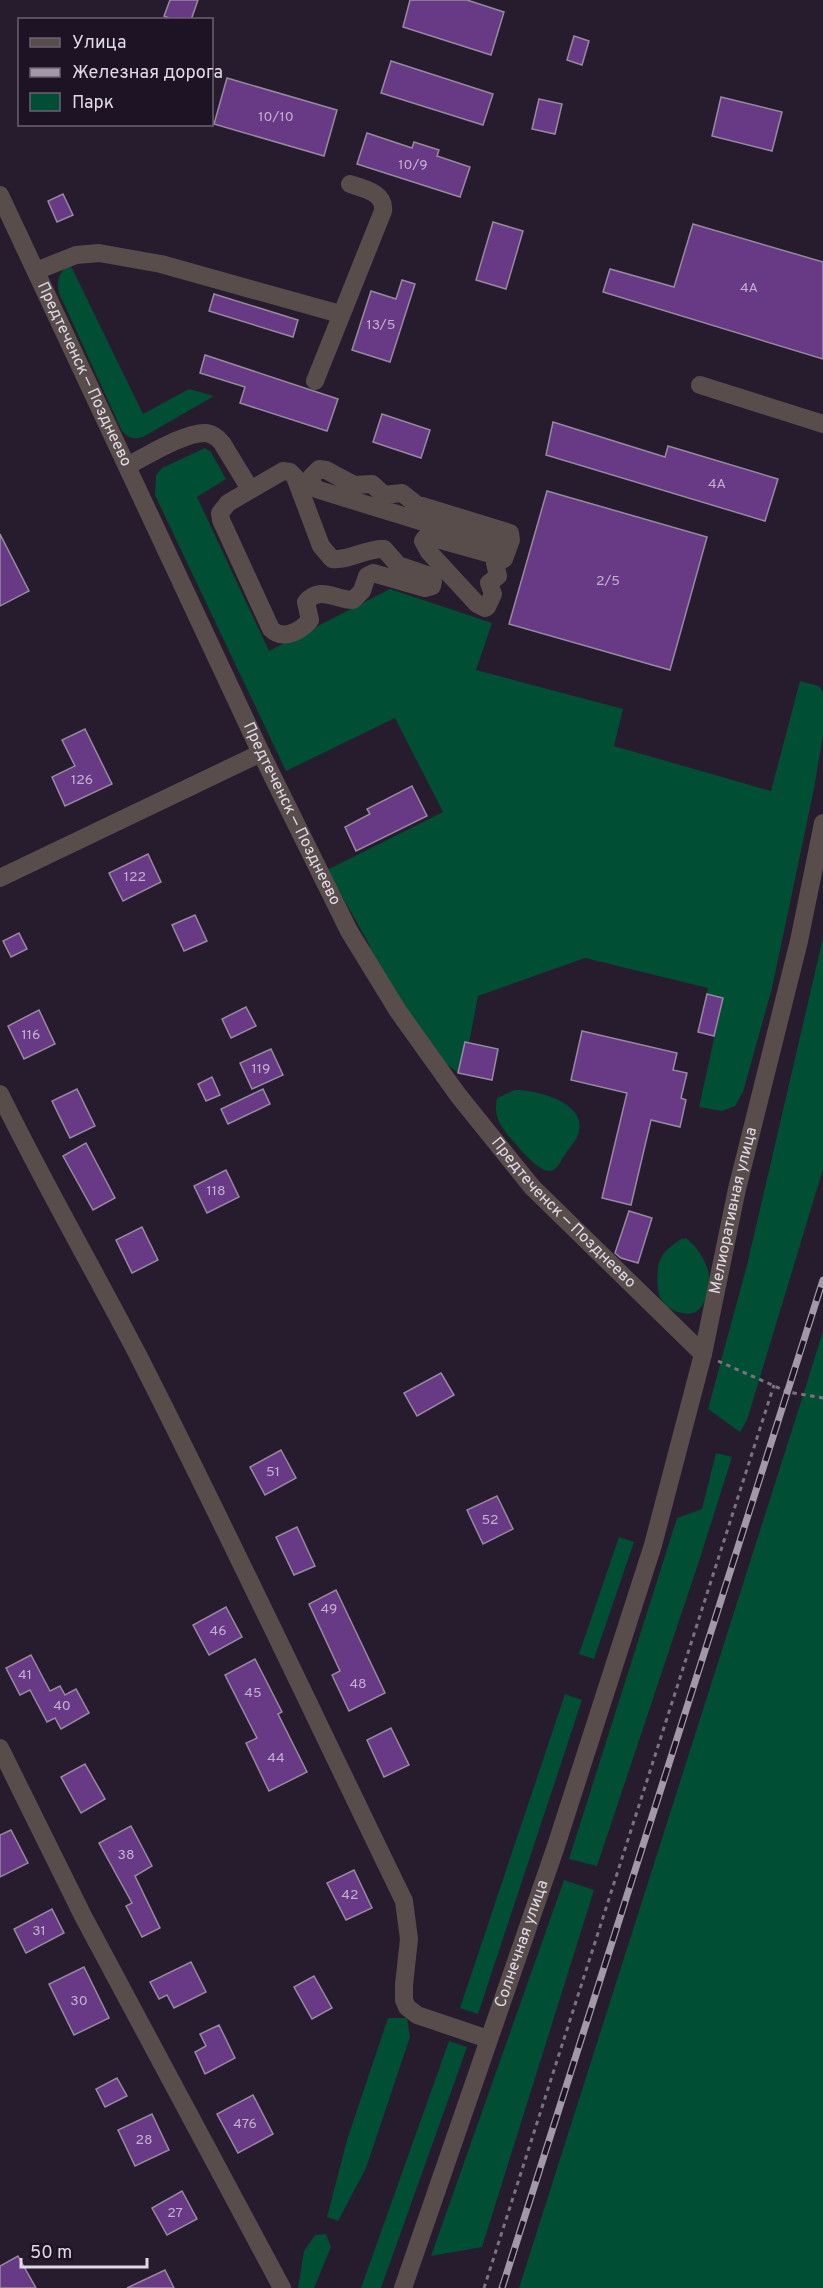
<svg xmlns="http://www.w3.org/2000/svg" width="823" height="2288" font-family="Overpass,sans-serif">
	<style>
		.green { fill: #004e33 }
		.building { fill: #683984; stroke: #9689a0; stroke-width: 1.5 }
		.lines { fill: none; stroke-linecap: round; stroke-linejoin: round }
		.path { stroke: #7b7281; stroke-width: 3; stroke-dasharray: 4.5 4.5; stroke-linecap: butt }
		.minor { stroke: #594d4b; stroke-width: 18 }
		.rail-casing { stroke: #a199a7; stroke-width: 7 }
		.rail { stroke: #1d1324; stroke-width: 4.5; stroke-dasharray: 14; stroke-linecap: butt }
		.labels { text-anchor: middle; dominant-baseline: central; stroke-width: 4.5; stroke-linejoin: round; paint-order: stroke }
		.number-label { font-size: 14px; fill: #c2b1cd }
		.street-label { font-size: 16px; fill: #e0d9e5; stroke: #1d1324 }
	</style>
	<rect width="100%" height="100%" fill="#271c2e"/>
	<!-- green -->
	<g class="green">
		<path d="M70,264L143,414L189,389L214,396L143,437C133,440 129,438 122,431L59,293C56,280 59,272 70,264Z"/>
		<polygon points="205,448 211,452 226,479 197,497 269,651 390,589 492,623 476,670 623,709 614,746 771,791 800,681 819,686 823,692 823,735 814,789 772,988 743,1092 735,1106 722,1111 699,1107 723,998 707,994 708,988 585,958 478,996 469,1043 465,1042 458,1073 443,1061 376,966 369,944 327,870 443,812 395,718 286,771 155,495 156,475 162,468"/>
		<polygon points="823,938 823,1169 747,1420 740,1432 708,1409 747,1265"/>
		<path d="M515,1090C537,1090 592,1103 577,1137C574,1143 568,1150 564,1156C560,1162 557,1171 549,1171C538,1171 521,1150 514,1142C501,1128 493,1117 497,1098Z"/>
		<path d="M686,1238C698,1247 711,1267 709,1282C707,1291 706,1305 697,1311C687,1318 666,1310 661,1299C656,1290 656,1267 661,1258C665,1250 674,1244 681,1239Z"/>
		<polygon points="823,1331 823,2288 519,2288 805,1389"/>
		<polygon points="716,1453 732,1457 701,1555 597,1866 569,1859 677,1518 702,1509"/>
		<polygon points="619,1537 634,1542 594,1659 579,1654"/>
		<polygon points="565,1694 582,1700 478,2014 460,2008"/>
		<polygon points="564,1880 594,1890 482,2247 431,2256"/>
		<polygon points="388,2018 407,2018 410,2037 366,2168 338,2221 327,2217 347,2140"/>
		<polygon points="449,2041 467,2047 381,2288 361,2288"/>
		<polygon points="326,2234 331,2247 314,2288 298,2288 304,2251 315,2235"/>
	</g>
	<!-- building -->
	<g class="building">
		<polygon points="170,0 198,0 191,20 174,20 164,16"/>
		<polygon points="410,0 467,0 504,12 491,55 403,27"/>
		<polygon points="574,36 589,41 582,65 567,60"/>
		<polygon points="391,61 493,94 483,125 381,93"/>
		<polygon points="227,78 337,110 324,156 214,124"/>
		<polygon points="721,97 782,112 772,151 712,136"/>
		<polygon points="539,99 562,104 555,134 532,129"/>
		<polygon points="367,133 412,148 414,142 439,150 437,156 470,167 460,197 357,164"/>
		<polygon points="63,194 73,215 57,222 48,201"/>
		<polygon points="493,222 523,231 506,289 476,280"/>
		<polygon points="693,224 823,262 823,359 603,292 610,269 674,287"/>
		<polygon points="402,280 415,284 390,362 352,350 371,291 396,299"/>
		<polygon points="214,294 298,320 293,337 209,311"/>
		<polygon points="205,355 338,399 327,431 240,403 245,387 200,373"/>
		<polygon points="382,414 430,430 421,458 373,442"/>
		<polygon points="553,422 665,457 668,446 778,479 765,521 546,455"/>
		<polygon points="547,491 707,537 670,670 509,624"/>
		<polygon points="0,534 29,591 0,606"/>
		<polygon points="85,729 112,784 65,806 52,777 75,766 62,740"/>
		<polygon points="412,786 427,816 356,851 345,827 370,814 367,809"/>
		<polygon points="148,854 161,882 123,901 109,873"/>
		<polygon points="195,915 207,941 184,951 172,925"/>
		<polygon points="19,933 27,949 11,957 3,941"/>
		<polygon points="707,994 723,998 714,1036 698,1032"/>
		<polygon points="246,1007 256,1026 231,1038 222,1019"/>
		<polygon points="39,1010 55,1044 24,1059 8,1026"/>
		<polygon points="582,1031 677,1053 673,1070 687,1073 681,1098 686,1100 680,1127 651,1120 631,1205 602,1198 627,1093 571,1080"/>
		<polygon points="465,1042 498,1049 492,1080 458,1073"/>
		<polygon points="271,1049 283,1075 252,1089 240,1063"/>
		<polygon points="212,1077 220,1095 206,1101 198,1084"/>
		<polygon points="77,1089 95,1126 70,1138 52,1101"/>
		<polygon points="263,1089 270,1104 228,1124 221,1109"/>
		<polygon points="86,1143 115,1198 93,1210 63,1156"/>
		<polygon points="226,1170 239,1197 207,1213 194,1186"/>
		<polygon points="629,1211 652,1218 638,1263 621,1258 615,1253"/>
		<polygon points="142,1227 158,1260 132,1273 116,1240"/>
		<polygon points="441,1373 454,1395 417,1416 404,1393"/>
		<polygon points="281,1450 296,1478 265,1495 250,1467"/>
		<polygon points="497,1496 513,1529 483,1544 467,1510"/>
		<polygon points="297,1527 315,1566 294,1575 276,1537"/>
		<polygon points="336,1590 385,1693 349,1711 332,1675 340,1671 309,1604"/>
		<polygon points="226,1607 242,1637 209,1655 193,1625"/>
		<polygon points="31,1655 50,1691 60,1686 65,1695 76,1689 89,1713 61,1729 55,1718 47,1722 30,1690 20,1695 6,1668"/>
		<polygon points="255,1659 282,1712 278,1714 307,1772 269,1791 246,1743 257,1738 225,1675"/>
		<polygon points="391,1728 409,1765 384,1777 367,1740"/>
		<polygon points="85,1764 105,1799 81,1813 61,1777"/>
		<polygon points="131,1826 152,1866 135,1876 160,1928 142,1937 126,1906 132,1903 99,1843"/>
		<polygon points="11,1830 28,1863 0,1877 0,1835"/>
		<polygon points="354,1870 372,1908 346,1920 327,1883"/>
		<polygon points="52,1909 64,1933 26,1953 14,1929"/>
		<polygon points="191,1962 206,1992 174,2008 167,1995 159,1999 150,1982"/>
		<polygon points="84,1967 109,2018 74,2035 49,1984"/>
		<polygon points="314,1976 332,2008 312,2019 294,1987"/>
		<polygon points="219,2025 235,2058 205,2074 195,2052 206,2046 200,2034"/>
		<polygon points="117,2078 127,2096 105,2107 96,2089"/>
		<polygon points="253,2095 273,2134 238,2153 217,2114"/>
		<polygon points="152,2114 169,2150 135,2166 118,2130"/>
		<polygon points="182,2191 197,2219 167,2235 152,2208"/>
		<polygon points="18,2256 36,2288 0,2288 0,2266"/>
		<polygon points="165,2270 174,2288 127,2288"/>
	</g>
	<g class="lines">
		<!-- path -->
		<g class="path">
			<polyline points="718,1361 788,1392 823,1398"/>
			<polyline points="484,2288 774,1385"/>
		</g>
		<!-- minor -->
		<g class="minor">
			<path id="s1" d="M0,195L261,753L349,931L398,1011L458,1095L532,1187L703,1354"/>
			<polyline points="36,271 76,255 99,253 161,264 340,314"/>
			<path d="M315,381L383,211C385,193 365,189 350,184"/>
			<polyline points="700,385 823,424"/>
			<path d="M127,466C147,456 185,432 206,433C213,434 218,438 222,443L250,489"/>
			<polygon points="319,469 326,470 354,485 372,484 384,495 402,493 416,504 510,533 511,540 504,559 495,563 498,576 489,583 493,594 487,607 485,608 477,604 429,552 423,541 425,538 430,537 491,554 499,552 499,545 459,532 443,523 423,522 316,489 312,483 311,477"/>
			<path d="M283,471L290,472L295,477L321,546L332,559C350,561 366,548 384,549L398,565L430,576L433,581L432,586L425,588L373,573L367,576L362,591L353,600C336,600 320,585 306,602L310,620C301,631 283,641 271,629L221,520L220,513L228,503Z"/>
			<polyline points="0,878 261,753"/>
			<path d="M0,1094C44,1184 94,1270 140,1359C231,1538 316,1720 404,1901L409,1939L404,1985V2000L407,2007L417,2015L488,2039"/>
			<polyline points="0,1748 83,1916 282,2288"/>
			<path id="s2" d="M403,2288L556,1846L653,1545L703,1354L737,1189L799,941L823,823"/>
		</g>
		<defs>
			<polyline id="rail" points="502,2288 823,1280"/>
		</defs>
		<!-- rail casing -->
		<use href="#rail" class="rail-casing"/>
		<!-- rail -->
		<use href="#rail" class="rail"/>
	</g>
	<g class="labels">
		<!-- number labels -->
		<g class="number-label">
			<text x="276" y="117">10/10</text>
			<text x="413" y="165">10/9</text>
			<text x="749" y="288">4А</text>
			<text x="381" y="325">13/5</text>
			<text x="717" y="484">4А</text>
			<text x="608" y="581">2/5</text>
			<text x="82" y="780">126</text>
			<text x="135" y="877">122</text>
			<text x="31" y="1035">116</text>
			<text x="261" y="1069">119</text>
			<text x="216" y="1191">118</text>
			<text x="273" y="1472">51</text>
			<text x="490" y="1520">52</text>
			<text x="329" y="1609">49</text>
			<text x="218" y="1631">46</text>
			<text x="25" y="1675">41</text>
			<text x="358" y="1684">48</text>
			<text x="253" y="1693">45</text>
			<text x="62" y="1706">40</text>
			<text x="276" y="1758">44</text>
			<text x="126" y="1855">38</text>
			<text x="350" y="1895">42</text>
			<text x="39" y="1931">31</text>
			<text x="79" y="2001">30</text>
			<text x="245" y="2124">476</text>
			<text x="144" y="2140">28</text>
			<text x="175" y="2213">27</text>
		</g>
		<!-- street labels -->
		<g class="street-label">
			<text stroke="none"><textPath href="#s1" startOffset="198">Предтеченск — Позднеево</textPath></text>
			<text stroke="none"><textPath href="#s1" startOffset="684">Предтеченск — Позднеево</textPath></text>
			<text stroke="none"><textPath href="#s2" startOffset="1128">Мелиоративная улица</textPath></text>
			<text stroke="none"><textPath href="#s1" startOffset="1170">Предтеченск — Позднеево</textPath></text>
			<text stroke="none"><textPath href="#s2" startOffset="364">Солнечная улица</textPath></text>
		</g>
	</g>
	<!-- legend -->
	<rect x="18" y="18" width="195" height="108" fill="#1d1324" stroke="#6b6271" stroke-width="1.5"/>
	<rect x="30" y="38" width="30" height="9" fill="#594d4b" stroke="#6b6271" stroke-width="1.5"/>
	<text x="72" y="48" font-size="18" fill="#e0d9e5">Улица</text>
	<rect x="30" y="68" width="30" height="9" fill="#a199a7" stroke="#6b6271" stroke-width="1.5"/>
	<text x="72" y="78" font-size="18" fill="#e0d9e5">Железная дорога</text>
	<rect x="30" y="93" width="30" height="18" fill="#004e33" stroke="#6b6271" stroke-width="1.5"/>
	<text x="72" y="108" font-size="18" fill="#e0d9e5">Парк</text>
	<!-- scale -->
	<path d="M21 2258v9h126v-9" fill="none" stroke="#e0d9e5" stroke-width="3"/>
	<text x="30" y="2258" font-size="18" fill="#e0d9e5" stroke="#1d1324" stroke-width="4.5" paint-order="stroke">50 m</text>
</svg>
